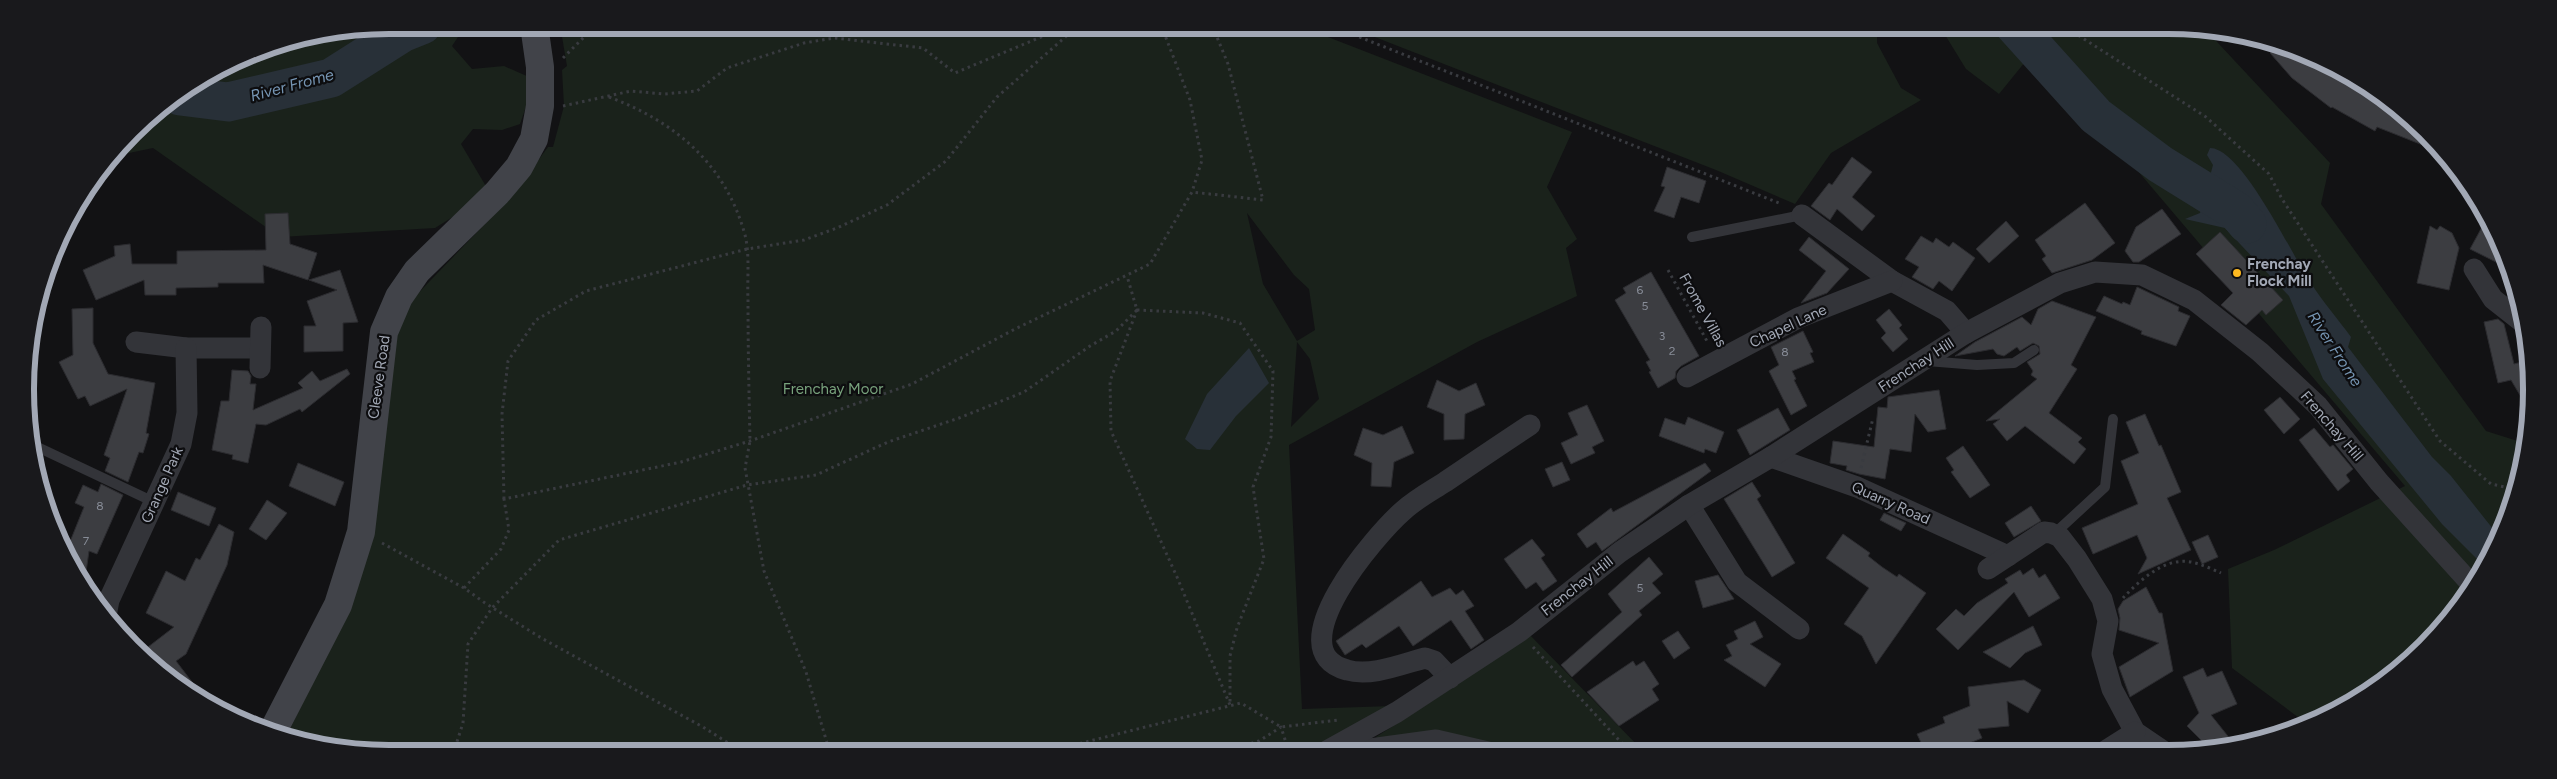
<svg xmlns="http://www.w3.org/2000/svg" width="2557" height="779" font-family="Figtree,sans-serif">
	<style>
		.green { fill: #1a221b; fill-rule: evenodd }
		.water { fill: #283038 }
		.lines { fill: none; stroke-linecap: round; stroke-linejoin: round }
		.river { stroke: #283038; stroke-width: 39 }
		.building { fill: #3c3d41; stroke: #2c2c30 }
		.path { stroke: #393b40; stroke-width: 3; stroke-dasharray: 2.5 4; stroke-linecap: butt }
		.lane { stroke: #333439; stroke-width: 10 }
		.street { stroke: #333439; stroke-width: 21 }
		.secondary { stroke: #414349; stroke-width: 28 }
		.poi-dot { fill: #feb920; stroke: #0d0d0f; stroke-width: 2 }
		.labels { text-anchor: middle; dominant-baseline: central; stroke-width: 4.5; stroke-linejoin: round; paint-order: stroke }
		.number-label { font-size: 12px; fill: #888d98 }
		.poi-label { font-size: 15px; font-weight: bold; fill: #a2a8b5; stroke: #0d0d0f; text-anchor: start }
		.street-label { font-size: 15px; fill: #a2a8b5; stroke: #0d0d0f }
		.park-label { font-size: 15px; fill: #78a27c; stroke: #0d0d0f }
		.water-label { font-size: 16px; font-style: italic; fill: #7695b3; stroke: #0d0d0f }
		.rim { fill: none; stroke: #a2a8b5; stroke-width: 6 }
	</style>
	<rect width="100%" height="100%" fill="#121214"/>
	<!-- green -->
	<g class="green">
		<polygon points="390,25 471,25 464,28 452,46 472,69 504,66 529,77 527,104 520,124 502,130 473,129 461,144 487,188 459,213 435,228 280,237 153,148 110,157 149,116 250,53 319,32"/>
		<path d="M560,25H1297L1572,132L1547,187L1577,239L1566,248L1577,296L1477,342L1289,445L1302,709L1392,706L1310,752L390,754L318,747L286,737L345,617L383,389L402,310L510,198L548,147H553L564,106L562,70L567,66ZM1247,213L1294,275L1309,289L1315,330L1297,341L1263,284ZM1297,342L1310,359L1319,399L1291,427Z"/>
		<polygon points="1344,25 1877,25 1877,43 1901,88 1921,100 1831,153 1795,204 1716,170"/>
		<polygon points="1939,25 2167,25 2205,29 2330,163 2321,204 2486,431 2527,444 2525,461 2483,571 2408,663 2328,717 2306,723 2232,668 2228,569 2274,550 2405,486 2126,157 2025,62 1999,94 1966,69"/>
		<polygon points="1527,632 1644,752 1523,752 1459,736 1379,742 1376,737 1452,688"/>
	</g>
	<!-- water -->
	<g class="water">
		<path d="M2210,148C2242,148 2292,255 2310,282C2323,302 2338,319 2351,337L2348,347L2432,457L2451,476L2497,534L2485,567L2442,524L2323,379L2289,296L2225,228L2185,219L2200,213L2213,165L2207,155Z"/>
		<polygon points="1249,348 1269,383 1236,416 1210,450 1197,449 1185,439 1207,394"/>
	</g>
	<g class="lines">
		<!-- river -->
		<g class="river">
			<polyline points="2014,25 2096,116 2160,164 2236,211 2247,224"/>
			<polyline points="180,96 228,102 331,78 402,33 422,25"/>
		</g>
	</g>
	<!-- building -->
	<g class="building">
		<polygon points="2280,45 2307,53 2338,70 2376,100 2379,94 2425,132 2443,153 2377,127 2375,131 2332,107 2331,108 2292,78 2270,53"/>
		<polygon points="1852,157 1872,172 1852,197 1875,216 1862,231 1837,209 1830,220 1811,206 1829,183 1832,185"/>
		<polygon points="1667,167 1706,181 1699,203 1681,197 1674,218 1654,211 1665,187 1661,186"/>
		<polygon points="2085,203 2115,243 2092,260 2052,273 2042,259 2046,256 2035,240"/>
		<polygon points="2162,209 2181,234 2139,262 2133,262 2125,251 2136,227"/>
		<polygon points="288,213 290,244 317,253 308,280 263,265 264,283 218,283 218,287 176,288 176,295 145,295 144,280 96,300 83,270 115,256 114,246 130,244 132,264 177,264 177,251 266,250 265,214"/>
		<polygon points="2487,218 2504,250 2510,269 2470,249"/>
		<polygon points="2006,221 2019,236 1989,263 1976,249"/>
		<polygon points="2430,226 2437,230 2440,226 2452,233 2459,248 2449,290 2417,283"/>
		<polygon points="2220,232 2283,300 2266,315 2262,310 2246,325 2221,305 2233,293 2196,254"/>
		<polygon points="1921,236 1933,243 1936,238 1949,247 1953,242 1975,258 1952,291 1939,281 1933,289 1912,277 1919,267 1905,259"/>
		<polygon points="1809,237 1849,269 1827,293 1801,303 1826,271 1799,250"/>
		<polygon points="340,270 358,322 343,323 343,351 304,352 304,326 316,326 307,301 337,290 309,280"/>
		<polygon points="1651,272 1699,356 1681,366 1676,371 1675,378 1658,388 1649,372 1651,371 1646,362 1650,360 1615,300 1626,293 1623,288"/>
		<polygon points="2137,287 2179,307 2178,311 2190,316 2176,346 2141,334 2142,331 2096,311 2104,296 2122,304 2123,302 2130,305"/>
		<polygon points="2052,301 2096,317 2071,365 2077,369 2049,413 2082,438 2078,442 2086,449 2074,464 2025,426 2007,441 1993,424 2000,419 1986,421 2037,379 2031,375 2033,371 2027,362 2040,354 2039,346 2033,343 2020,351 2017,347 2004,356 1997,354 1993,349 1955,356 1975,342 2022,317 2031,325 2038,309"/>
		<polygon points="93,308 93,343 108,374 155,383 146,433 149,434 143,453 139,452 128,482 105,471 110,458 104,455 127,389 90,406 85,396 78,399 59,362 73,355 72,309"/>
		<polygon points="1889,309 1902,325 1899,328 1908,339 1893,352 1881,338 1886,333 1876,320"/>
		<polygon points="2498,319 2504,324 2514,364 2529,360 2532,390 2530,412 2511,380 2498,383 2484,322"/>
		<polygon points="1803,331 1813,352 1810,353 1814,362 1792,371 1796,379 1794,380 1807,406 1791,415 1769,371 1779,365 1771,347"/>
		<polygon points="347,369 350,374 302,412 300,409 266,425 256,424 248,463 232,459 233,455 212,450 221,401 229,401 232,370 248,371 251,376 250,384 256,384 253,410 303,388 298,383 312,371 320,381"/>
		<polygon points="1437,380 1459,391 1476,383 1485,405 1465,414 1464,439 1444,440 1444,414 1427,407"/>
		<polygon points="1939,390 1946,429 1928,432 1915,414 1911,452 1890,449 1885,479 1859,474 1846,470 1847,466 1830,463 1833,441 1874,447 1878,407 1887,408 1888,397"/>
		<polygon points="2280,397 2300,419 2284,434 2264,410"/>
		<polygon points="1587,405 1604,441 1592,447 1595,453 1571,464 1561,443 1578,435 1568,413"/>
		<polygon points="1778,408 1790,430 1750,455 1737,430"/>
		<polygon points="2145,414 2159,446 2161,445 2181,492 2167,498 2191,550 2138,574 2147,558 2137,535 2093,554 2082,528 2138,504 2121,461 2139,453 2126,422"/>
		<polygon points="1688,417 1724,432 1716,453 1705,449 1704,453 1659,436 1665,418 1685,425"/>
		<polygon points="1402,426 1414,453 1394,462 1391,487 1371,486 1372,463 1354,455 1363,428 1383,435"/>
		<polygon points="2314,428 2330,447 2333,445 2353,469 2346,475 2350,481 2338,491 2299,440"/>
		<polygon points="1963,446 1990,485 1970,498 1951,472 1954,470 1946,458"/>
		<polygon points="1562,462 1570,480 1553,487 1545,469"/>
		<polygon points="298,463 344,482 335,506 289,486"/>
		<polygon points="1705,463 1711,471 1602,551 1596,542 1587,548 1577,534 1611,508 1613,512"/>
		<polygon points="1752,482 1761,496 1757,499 1795,563 1772,577 1724,499"/>
		<polygon points="101,484 123,495 97,554 89,551 84,586 67,549 84,507 75,503 83,485 98,492"/>
		<polygon points="178,492 216,508 209,526 171,510"/>
		<polygon points="267,500 287,513 266,540 249,529"/>
		<polygon points="2031,506 2041,521 2014,537 2005,523"/>
		<polygon points="1884,513 1906,523 1901,531 1880,520"/>
		<polygon points="219,524 234,532 227,565 186,654 176,661 205,699 203,701 187,692 139,654 174,627 146,613 166,571 185,581 196,558 200,560"/>
		<polygon points="1843,534 1870,553 1868,556 1882,567 1897,577 1899,574 1926,593 1876,664 1862,636 1844,624 1869,588 1826,558"/>
		<polygon points="2208,535 2218,557 2202,564 2192,542"/>
		<polygon points="1532,539 1545,555 1541,558 1557,581 1543,591 1536,582 1526,589 1504,559"/>
		<polygon points="1649,557 1663,574 1652,583 1661,593 1639,611 1642,615 1572,677 1561,665 1622,612 1608,594"/>
		<polygon points="2033,568 2039,578 2045,574 2060,598 2029,617 2014,592 1958,650 1936,629 1956,609 1964,616 1977,603 2008,583 2005,579 2020,570 2023,575"/>
		<polygon points="1718,575 1734,599 1703,608 1695,581"/>
		<polygon points="1421,581 1432,597 1450,588 1456,595 1463,590 1474,606 1465,611 1484,640 1471,649 1451,620 1413,646 1399,626 1366,648 1362,644 1345,655 1336,641"/>
		<polygon points="2146,587 2159,613 2162,613 2173,671 2130,697 2119,667 2159,643 2119,630 2120,618 2118,609 2123,601"/>
		<polygon points="1755,621 1763,637 1750,644 1781,664 1765,687 1724,660 1732,656 1726,645 1738,639 1734,631"/>
		<polygon points="2033,626 2042,645 2025,653 2010,668 1983,652"/>
		<polygon points="1678,631 1690,648 1674,659 1662,641"/>
		<polygon points="1633,661 1636,666 1644,661 1659,684 1652,689 1659,700 1619,726 1587,692"/>
		<polygon points="2203,668 2207,677 2222,671 2237,704 2211,715 2231,740 2224,748 2215,751 2212,751 2187,726 2199,713 2183,677"/>
		<polygon points="2024,680 2041,690 2028,713 2007,701 2009,726 1978,729 1982,738 1950,751 1925,751 1917,734 1945,723 1943,717 1970,706 1968,687"/>
	</g>
	<g class="lines">
		<!-- path -->
		<g class="path">
			<polyline points="1161,25 1190,100 1202,160 1192,192"/>
			<polyline points="1329,25 1779,203"/>
			<polyline points="2062,25 2206,117 2269,174 2282,199 2440,441 2491,484 2514,489"/>
			<polyline points="563,58 596,25"/>
			<path d="M609,97C676,122 726,165 745,235C750,255 747,279 748,300C748,347 749,394 750,441L745,468L764,571L806,672L830,753"/>
			<polyline points="563,106 631,91 664,94 697,91 727,68 804,43 834,38 923,48 955,73 1070,25"/>
			<polyline points="1668,270 1708,343"/>
			<polygon points="1137,310 1203,313 1240,323 1273,371 1271,437 1253,487 1264,559 1237,628 1230,656 1230,705 1177,577 1111,431 1110,381"/>
			<polyline points="1861,468 1873,418"/>
			<polyline points="504,499 502,414 508,361 536,320 586,291 747,249 804,240 837,228 887,205 946,161 997,97 1079,25"/>
			<polyline points="382,543 464,588 485,603 543,639 703,727 744,753"/>
			<polyline points="464,588 501,549 509,530 504,499 681,462 750,441 912,384 1015,329 1150,264 1192,192 1263,200 1228,64 1212,25"/>
			<path d="M2123,598C2140,580 2165,557 2191,562C2201,564 2212,569 2221,573"/>
			<polyline points="1533,647 1630,752"/>
			<polyline points="1042,753 1241,703 1281,727 1338,720"/>
			<polyline points="1220,753 1259,741 1281,727 1289,752"/>
			<polyline points="453,754 463,723 468,644 492,608 559,540 747,485 816,475 888,442 959,418 1024,392 1090,346 1116,331 1137,310 1127,276"/>
		</g>
		<!-- lane -->
		<g class="lane">
			<polyline points="1692,237 1802,215"/>
			<polyline points="1927,361 1977,365 2014,363 2034,350"/>
			<polyline points="31,444 154,502"/>
			<polyline points="2054,534 2105,487 2113,419"/>
		</g>
		<!-- street -->
		<g class="street">
			<polyline points="1802,215 1892,281 1947,311 1966,333"/>
			<polyline points="2474,269 2493,299 2526,325"/>
			<polyline points="136,342 186,348 260,348"/>
			<polyline points="260,368 261,327"/>
			<polyline points="1687,377 1798,318 1892,281"/>
			<polyline points="1771,457 1857,487 2008,556"/>
			<polyline points="1689,505 1737,582 1799,629"/>
			<polyline points="1988,569 2044,532 2051,533 2060,537 2077,559 2102,599 2108,621 2102,654 2112,689 2135,732 2163,751"/>
			<polyline points="106,616 109,600 181,444 187,413 186,348"/>
			<path d="M1450,678L1434,661L1425,658C1402,664 1371,677 1347,670C1275,651 1376,534 1404,510C1416,499 1431,491 1445,482C1473,463 1501,444 1530,425"/>
			<polyline points="1348,740 1370,749 1436,740 1488,752"/>
			<polyline points="2105,751 2135,732"/>
			<polyline points="1325,752 1397,712 1519,632 1620,552 1689,505 1771,457 1966,333 2060,283 2095,272 2142,275 2194,300 2260,352 2318,406 2379,482 2472,585"/>
		</g>
		<!-- secondary -->
		<polyline class="secondary" points="272,733 338,605 361,532 384,332 399,297 417,271 497,193 519,167 534,139 540,106 540,67 534,25"/>
	</g>
	<!-- markers -->
	<circle class="poi-dot" cx="2237" cy="273" r="5"/>
	<g class="labels">
		<!-- number labels -->
		<g class="number-label">
			<text x="1640" y="290">6</text>
			<text x="1645" y="306">5</text>
			<text x="1662" y="336">3</text>
			<text x="1672" y="351">2</text>
			<text x="1785" y="352">8</text>
			<text x="100" y="506">8</text>
			<text x="86" y="541">7</text>
			<text x="1640" y="588">5</text>
		</g>
		<!-- poi labels -->
		<g class="poi-label">
			<text x="2247" y="264">Frenchay<tspan x="2247" dy="17">Flock Mill</tspan></text>
		</g>
		<!-- street labels -->
		<g class="street-label">
			<text transform="translate(1703 310) rotate(61)">Frome Villas</text>
			<text transform="translate(1788 326) rotate(-25)">Chapel Lane</text>
			<text transform="translate(1916 365) rotate(-33)">Frenchay Hill</text>
			<text transform="translate(379 377) rotate(-82)">Cleeve Road</text>
			<text transform="translate(2332 426) rotate(49)">Frenchay Hill</text>
			<text transform="translate(162 485) rotate(-66)">Grange Park</text>
			<text transform="translate(1891 503) rotate(24)">Quarry Road</text>
			<text transform="translate(1577 586) rotate(-38)">Frenchay Hill</text>
		</g>
		<!-- park labels -->
		<g class="park-label">
			<text x="833" y="389">Frenchay Moor</text>
		</g>
		<!-- water labels -->
		<g class="water-label">
			<text transform="translate(292 85) rotate(-15)">River Frome</text>
			<text transform="translate(2335 349) rotate(57)">River Frome</text>
		</g>
	</g>
	<!-- crop -->
	<path d="M0 0H2557V779H0ZM389 34H2168A355 355 0 0 1 2523 389V390A355 355 0 0 1 2168 745H389A355 355 0 0 1 34 390V389A355 355 0 0 1 389 34Z" fill="#19191c" fill-rule="evenodd"/>
	<path class="rim" d="M389 34H2168A355 355 0 0 1 2523 389V390A355 355 0 0 1 2168 745H389A355 355 0 0 1 34 390V389A355 355 0 0 1 389 34Z"/>
</svg>
